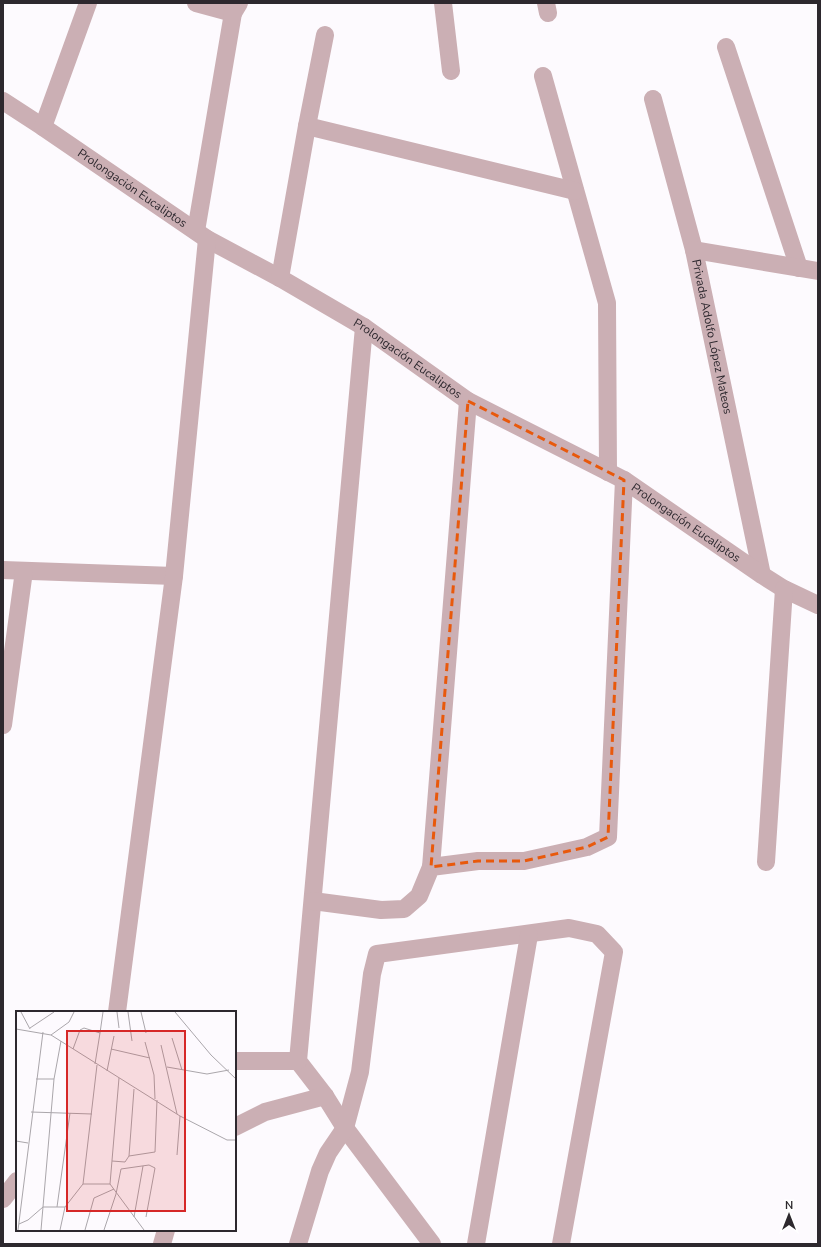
<svg xmlns="http://www.w3.org/2000/svg" width="821" height="1247" font-family="'Nunito Sans',sans-serif">
	<style>
		.lines { fill: none; stroke-linecap: round; stroke-linejoin: round }
		.minor { stroke: #cbafb4; stroke-width: 18 }
		.marked { fill: none; stroke: #e8590c; stroke-width: 3; stroke-dasharray: 8 5; stroke-linejoin: round }
		.labels { text-anchor: middle; dominant-baseline: central; stroke-width: 3; stroke-linejoin: round; paint-order: stroke }
		.street-label { font-size: 12px; fill: #2d282e; stroke: #fff }
		.inset-road { fill: none; stroke: #aaa6ab; stroke-width: 1 }
		.view { fill: #d62828; fill-opacity: 0.15; stroke: #d62828; stroke-width: 2 }
		.inset-edge { fill: none; stroke: #2d282e; stroke-width: 2 }
	</style>
	<rect width="100%" height="100%" fill="#fdfafe"/>
	<g class="lines">
		<!-- minor -->
		<g class="minor">
			<polyline points="196,3 233,13 239,3"/>
			<polyline points="443,3 451,71"/>
			<polyline points="546,3 548,13"/>
			<polyline points="726,47 799,268"/>
			<polyline points="543,76 607,303 608,472"/>
			<path id="s1" d="M653,99L694,250L762,575"/>
			<path id="s2" d="M3,101L43,127L207,239L280,278L364,327L468,401L624,480L762,575L784,589L818,605"/>
			<polyline points="307,126 575,191"/>
			<polyline points="43,127 88,3"/>
			<polyline points="196,231 233,13"/>
			<polyline points="694,250 818,271"/>
			<polyline points="280,278 307,126 325,35"/>
			<polyline points="364,327 298,1061 325,1096 345,1128 432,1244"/>
			<polyline points="3,570 174,576"/>
			<polyline points="3,725 24,571"/>
			<polyline points="766,862 784,589"/>
			<polyline points="431,867 468,401"/>
			<polyline points="313,901 381,910 404,909 419,896 431,867 478,861 524,861 587,847 608,837 624,480"/>
			<polyline points="117,1012 174,576 207,239"/>
			<polyline points="235,1061 298,1061"/>
			<polyline points="235,1127 265,1112 325,1096"/>
			<polyline points="3,1199 17,1181"/>
			<polyline points="162,1244 166,1230"/>
			<polyline points="298,1244 320,1171 328,1153 345,1128 360,1072 372,974 377,954 569,928 597,934 614,952 561,1244"/>
			<polyline points="476,1244 529,935"/>
		</g>
	</g>
	<!-- marked area -->
	<path class="marked" d="M468,401L624,480L608,837L587,847L524,861H478L431,867Z"/>
	<g class="labels">
		<!-- street labels -->
		<g class="street-label">
			<text stroke="none"><textPath href="#s2" startOffset="156">Prolongación Eucaliptos</textPath></text>
			<text stroke="none"><textPath href="#s1" startOffset="245">Privada Adolfo López Mateos</textPath></text>
			<text stroke="none"><textPath href="#s2" startOffset="480">Prolongación Eucaliptos</textPath></text>
			<text stroke="none"><textPath href="#s2" startOffset="804">Prolongación Eucaliptos</textPath></text>
		</g>
	</g>
	<!-- overview -->
	<g transform="translate(16 1011)">
		<rect width="220" height="220" fill="#fdfafe"/>
		<path class="inset-road" d="M5,1L14,18M101,1L103,17M112,1L116,30M125,1L130,22M159,1L195,44L220,68M14,17L38,1M0,18L35,24L164,105L211,129H220M35,24L53,11L58,1M156,27L166,59M129,31L138,64L139,88M145,34L161,103M57,38L64,19L68,17L84,22L87,1M95,38L134,47M79,53L84,22M151,56L191,63L213,59M91,60L98,25M103,67L94,173L128,219M20,68H38M15,101L76,103M0,130L12,132M161,144L164,105M113,145L118,78M96,150L109,151L113,145L139,141L141,89M67,173L81,54M41,196L54,102M118,206L127,155M3,213L12,209L27,196H49L67,173H94M2,219L27,21M25,219L38,68L45,30M44,219L49,196M69,219L78,187L98,178M88,219L100,183L105,158L133,154L139,157L130,206"/>
		<path class="view" d="M51,20H169V200H51Z"/>
		<rect width="220" height="220" class="inset-edge"/>
	</g>
	<!-- border -->
	<rect width="821" height="1247" fill="none" stroke="#2d282e" stroke-width="8"/>
	<!-- north arrow -->
	<g transform="translate(789 1215)" stroke="#ffffff" stroke-width="3" paint-order="stroke">
	<path d="M0-3L7 15L0 10L-7 15Z" fill="#2d282e"/>
	<text y="-6" font-size="11" font-weight="bold" text-anchor="middle" fill="#2d282e">N</text>
	</g>
</svg>
